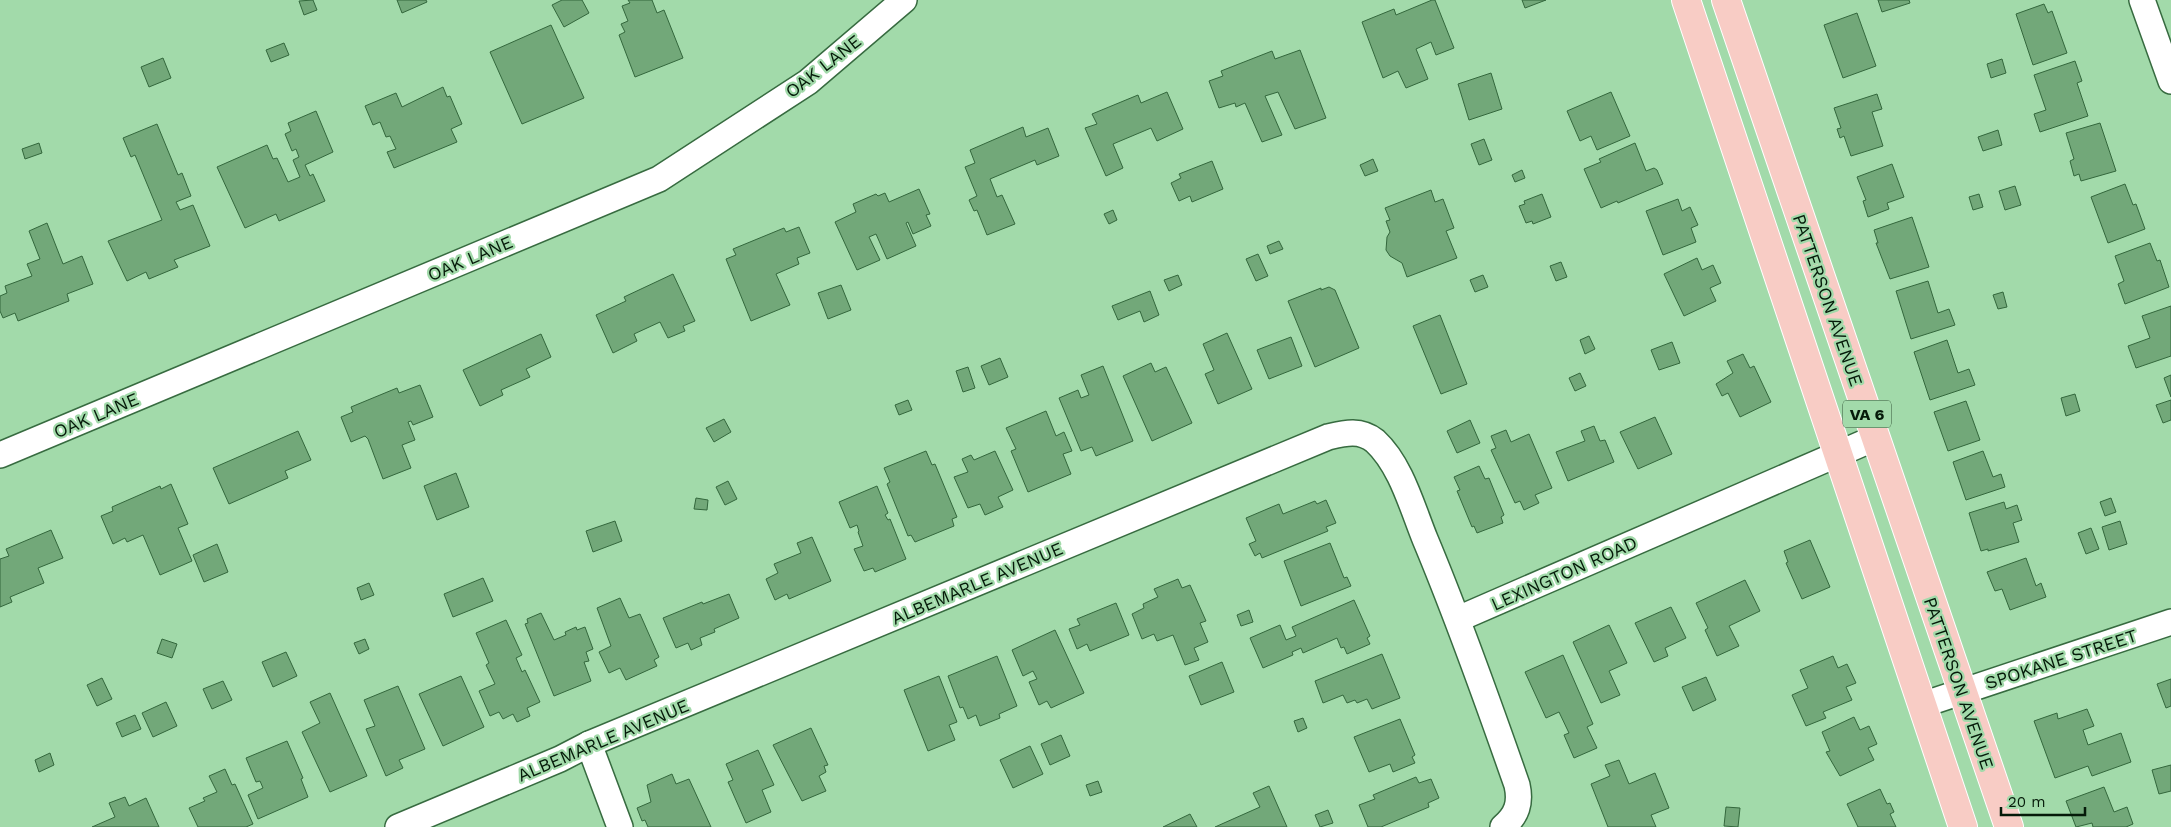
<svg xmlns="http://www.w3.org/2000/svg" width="2171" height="827" font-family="'Work Sans',sans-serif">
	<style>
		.building { fill: #72a879; stroke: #33673c }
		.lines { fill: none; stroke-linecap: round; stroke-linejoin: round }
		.minor-casing { stroke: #376b40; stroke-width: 28 }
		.primary-casing { stroke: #fff; stroke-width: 30 }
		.minor { stroke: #fff; stroke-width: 25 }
		.primary { stroke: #f8ccc5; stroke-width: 28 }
		.labels { text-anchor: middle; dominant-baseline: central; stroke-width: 4.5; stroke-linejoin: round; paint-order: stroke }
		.shield { fill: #a2daaa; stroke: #345439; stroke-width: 1 }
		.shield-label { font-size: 16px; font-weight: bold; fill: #051a09 }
		.street-label { font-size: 18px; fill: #051a09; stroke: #a2daaa }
	</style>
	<rect width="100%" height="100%" fill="#a2daaa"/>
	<!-- building -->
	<g class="building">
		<polygon points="313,0 317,10 304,15 299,1"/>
		<polygon points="397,0 426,0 427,2 402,13"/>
		<polygon points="562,0 582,0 589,13 564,27 552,5"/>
		<polygon points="628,0 652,0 657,13 664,10 683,58 635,77 619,35 625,32 621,24 628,21 622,6 630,3"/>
		<polygon points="1432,0 1435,0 1454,48 1436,55 1431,42 1416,49 1428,79 1406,88 1398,71 1383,78 1362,22 1394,9 1396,15"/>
		<polygon points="1522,0 1546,0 1525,8"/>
		<polygon points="1878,0 1909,0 1910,3 1882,12"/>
		<polygon points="2044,4 2048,13 2052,11 2067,53 2033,65 2016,14"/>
		<polygon points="1857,13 1876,66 1843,78 1824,25"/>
		<polygon points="551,25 584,98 522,124 490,52"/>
		<polygon points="284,43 289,55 271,62 266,50"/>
		<polygon points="1300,50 1326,118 1295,129 1278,92 1265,96 1282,135 1262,142 1245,103 1236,107 1235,103 1219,108 1209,81 1223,76 1221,71 1272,51 1275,59"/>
		<polygon points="163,58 171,78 149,87 141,67"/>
		<polygon points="2002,59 2006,73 1991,78 1987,64"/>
		<polygon points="2075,61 2082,81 2077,83 2088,116 2040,132 2034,114 2046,110 2034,75"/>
		<polygon points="1491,73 1502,109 1469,120 1458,84"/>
		<polygon points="443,87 447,97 450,96 462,124 451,129 457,142 394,168 387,152 396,149 390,136 386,137 380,122 373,125 365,106 396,93 402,107"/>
		<polygon points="1167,92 1183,129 1157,141 1151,128 1113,144 1123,168 1106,176 1085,128 1097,124 1092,114 1138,95 1141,103"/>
		<polygon points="1611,92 1630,136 1597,150 1591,136 1580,141 1567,111"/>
		<polygon points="1877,94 1882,109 1872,112 1883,146 1851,156 1844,136 1840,138 1837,129 1841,128 1834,108"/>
		<polygon points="316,111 333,152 305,165 310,176 313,174 325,201 279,221 276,214 245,228 217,167 267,145 273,159 277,158 288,182 300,177 293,160 299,157 296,149 292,151 285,134 291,131 288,123"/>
		<polygon points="2100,123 2116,171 2081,181 2079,174 2074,176 2070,161 2074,159 2066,133"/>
		<polygon points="157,124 178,175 182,173 191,196 176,202 180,210 193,205 210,246 174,260 178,267 149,279 146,272 127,281 108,241 162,220 135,155 131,157 123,138"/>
		<polygon points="1023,127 1026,137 1048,128 1059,156 1037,165 1035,160 990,179 997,197 1002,195 1015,224 987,235 977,210 974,211 969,200 977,196 965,167 975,163 970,150"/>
		<polygon points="1998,130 2002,145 1983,151 1978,137"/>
		<polygon points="1484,139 1492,160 1479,165 1471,144"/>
		<polygon points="39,143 42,153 25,159 22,149"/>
		<polygon points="1635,143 1646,171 1654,168 1657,170 1663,184 1618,203 1617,201 1601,208 1584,169 1601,162 1599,159"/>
		<polygon points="1373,159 1378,171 1365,176 1360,165"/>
		<polygon points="1212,161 1223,189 1192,202 1190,196 1179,201 1171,183 1181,178 1179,174"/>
		<polygon points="1892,164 1904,197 1887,203 1889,209 1868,217 1863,201 1866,200 1857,177"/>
		<polygon points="1522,170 1525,178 1515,182 1512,175"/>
		<polygon points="2125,184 2133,205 2136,204 2145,229 2108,243 2091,197"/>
		<polygon points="2015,186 2021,205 2005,210 1999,191"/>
		<polygon points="919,189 930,214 926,215 931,226 913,234 908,222 906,223 916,246 887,259 876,234 869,237 880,260 857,270 835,222 856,212 853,204 876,194 878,196 885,193 889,202"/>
		<polygon points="1431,190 1435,202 1443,199 1454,228 1446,231 1457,258 1407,277 1402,263 1390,256 1386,250 1387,237 1390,232 1386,221 1390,220 1385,208"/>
		<polygon points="1542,194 1551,217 1533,224 1532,221 1526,223 1519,206 1525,204 1524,201"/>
		<polygon points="1979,194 1983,207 1973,210 1969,197"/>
		<polygon points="1678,199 1682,211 1690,207 1698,225 1691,228 1696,242 1663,255 1646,211"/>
		<polygon points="1113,210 1117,220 1109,224 1104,214"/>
		<polygon points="1912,217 1929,267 1890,279 1876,243 1878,243 1874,230"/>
		<polygon points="47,223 63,264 82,256 93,284 67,294 69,301 18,321 15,313 3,318 0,311 0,296 7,293 5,286 32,276 27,264 40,259 29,231"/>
		<polygon points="799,227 810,253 797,258 799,264 776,274 790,305 751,321 726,259 736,255 733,249 784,228 786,232"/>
		<polygon points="1279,241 1283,249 1270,254 1267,246"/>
		<polygon points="2150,243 2157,261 2160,260 2169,287 2125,304 2118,284 2124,281 2115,256"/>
		<polygon points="1258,254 1268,276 1256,281 1246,259"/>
		<polygon points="1697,258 1702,270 1713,265 1721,283 1710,288 1716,301 1684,316 1664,274"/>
		<polygon points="1561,262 1567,277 1556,281 1550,266"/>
		<polygon points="673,274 695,321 683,326 685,331 668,338 660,322 634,334 637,341 613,353 596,315 626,301 624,297"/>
		<polygon points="1178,275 1182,285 1169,291 1164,280"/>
		<polygon points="1483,275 1488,287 1475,292 1470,280"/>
		<polygon points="1928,281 1938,313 1949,309 1955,325 1911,339 1896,291"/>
		<polygon points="841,285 851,310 828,319 818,293"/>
		<polygon points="1329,287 1335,290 1359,348 1315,367 1288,301 1321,288 1321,290"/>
		<polygon points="1150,291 1159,315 1144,322 1140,311 1118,320 1112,306"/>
		<polygon points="2003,292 2007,307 1998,309 1993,295"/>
		<polygon points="2171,306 2171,356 2136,368 2128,346 2150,338 2142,316"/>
		<polygon points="1440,315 1467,384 1441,394 1413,326"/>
		<polygon points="1227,333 1252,389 1218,404 1205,374 1214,370 1203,344"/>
		<polygon points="541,334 551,357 526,369 530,377 501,390 503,395 480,406 463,370"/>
		<polygon points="1589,336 1595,349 1585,354 1580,340"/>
		<polygon points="1291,337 1302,366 1269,379 1257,350"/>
		<polygon points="1947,340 1958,373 1969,369 1975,385 1930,400 1914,352"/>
		<polygon points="1672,342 1680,363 1659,370 1651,350"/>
		<polygon points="1743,354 1750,368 1754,366 1771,402 1740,417 1728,393 1722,396 1716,384 1733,373 1727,361"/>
		<polygon points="1000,358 1008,377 989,385 981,366"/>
		<polygon points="1151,363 1155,372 1166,367 1192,423 1152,441 1123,376"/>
		<polygon points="1103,366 1133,441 1096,456 1092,447 1081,451 1059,398 1078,390 1081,398 1089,395 1081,375"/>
		<polygon points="968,367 975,388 963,392 956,371"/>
		<polygon points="1580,373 1586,386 1575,391 1569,378"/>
		<polygon points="2171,375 2171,397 2164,378"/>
		<polygon points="420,385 433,417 413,425 411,421 408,422 415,440 402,445 411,468 383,479 368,439 365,436 351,442 341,417 353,412 351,407 397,388 399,393"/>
		<polygon points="2075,394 2080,411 2066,416 2061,398"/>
		<polygon points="908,400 912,410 899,415 895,405"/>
		<polygon points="2171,400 2171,420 2163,423 2156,405"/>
		<polygon points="1966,401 1980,440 1948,451 1934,412"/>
		<polygon points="1046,411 1056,436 1064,432 1072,451 1063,454 1071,474 1028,492 1011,451 1016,449 1006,428"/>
		<polygon points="1655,417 1672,454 1638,469 1620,432"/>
		<polygon points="724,419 731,432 714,442 706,428"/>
		<polygon points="1470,420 1480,443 1457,453 1447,431"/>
		<polygon points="1594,426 1600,441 1605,440 1614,462 1568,481 1556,452 1585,441 1581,431"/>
		<polygon points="1506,430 1511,442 1529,434 1552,488 1535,495 1539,503 1524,510 1520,501 1515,503 1491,450 1496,448 1491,436"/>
		<polygon points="298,431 311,460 285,471 288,478 229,504 213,468"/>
		<polygon points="926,451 932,465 935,464 957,517 952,519 954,526 915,542 911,535 908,536 887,484 890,482 884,468"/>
		<polygon points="995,451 1013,490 998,497 1003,507 985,515 980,504 968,508 954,477 968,472 962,459 971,455 974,460"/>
		<polygon points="1983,451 1993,477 2001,474 2005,487 1966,500 1953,462"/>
		<polygon points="1479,466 1485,479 1489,478 1504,515 1501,517 1503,523 1477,533 1474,526 1472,527 1457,491 1460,490 1454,477"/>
		<polygon points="456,473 469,507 437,520 424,486"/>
		<polygon points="728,481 737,499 725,505 716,487"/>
		<polygon points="171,484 188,524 178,528 192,561 160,575 143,535 127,542 125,538 113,544 101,516 113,511 112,507 160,486 161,489"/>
		<polygon points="877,486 888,513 885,515 888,520 890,519 906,559 875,572 873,568 864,571 854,549 863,546 858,532 859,531 857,525 850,528 839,502"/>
		<polygon points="696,498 708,500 707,510 694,509"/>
		<polygon points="2111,498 2116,512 2105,516 2100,502"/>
		<polygon points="1326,500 1336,523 1326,527 1328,531 1262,558 1260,553 1255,556 1249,544 1256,541 1246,518 1279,504 1283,514 1315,501 1317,504"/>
		<polygon points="2004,502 2006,509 2017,505 2022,520 2013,523 2019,542 1988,551 1988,549 1981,551 1969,513"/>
		<polygon points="615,521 622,541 593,552 586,531"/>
		<polygon points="2120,521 2127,544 2109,550 2102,527"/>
		<polygon points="2091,528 2099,549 2086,554 2078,533"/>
		<polygon points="51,530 63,558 38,568 44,583 10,597 12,602 0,607 0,559 9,556 6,549"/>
		<polygon points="812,537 831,581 789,599 787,594 775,600 766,579 778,573 774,564 801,553 797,543"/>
		<polygon points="1810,540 1830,587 1802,599 1786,563 1788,562 1784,551"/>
		<polygon points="1330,543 1344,578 1347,577 1351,586 1301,606 1284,561"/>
		<polygon points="217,544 228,572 204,582 193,555"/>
		<polygon points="2026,558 2036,586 2041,583 2046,597 2010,610 2002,589 1995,591 1987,572"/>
		<polygon points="483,578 493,601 453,617 444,594"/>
		<polygon points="1178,579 1182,588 1190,585 1206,621 1200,623 1208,642 1194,648 1199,660 1185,665 1173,635 1157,641 1154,634 1142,639 1132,614 1144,608 1143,604 1158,597 1154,589"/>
		<polygon points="1745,580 1760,611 1729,626 1739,646 1717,656 1705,630 1708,628 1696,603"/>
		<polygon points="369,583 374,595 361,600 357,588"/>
		<polygon points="729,594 739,618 714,629 715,632 700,638 702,645 691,650 688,643 676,648 663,618 702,602 703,604"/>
		<polygon points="620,598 629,618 640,614 659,657 654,660 657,666 626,680 620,668 609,673 599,652 611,646 597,608"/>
		<polygon points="1354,600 1370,636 1367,638 1370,644 1347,654 1344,647 1341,648 1337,638 1303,653 1301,648 1292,652 1293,655 1263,668 1250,638 1280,625 1286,640 1296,636 1292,627"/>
		<polygon points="1116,603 1129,635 1090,651 1087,644 1077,649 1069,629 1080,625 1077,619"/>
		<polygon points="1671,607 1686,638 1665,648 1668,656 1654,662 1635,623"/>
		<polygon points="1249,610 1253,622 1241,626 1237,615"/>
		<polygon points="541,613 554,640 566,635 565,632 576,627 577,630 585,627 593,649 586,652 589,661 584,662 591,681 554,696 525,624 528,623 527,619"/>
		<polygon points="506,620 522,655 516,658 522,672 525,670 540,702 527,708 530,716 517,722 513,714 503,719 499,712 490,716 479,691 495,684 486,665 489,663 476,633"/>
		<polygon points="1609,625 1627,663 1609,671 1620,695 1601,703 1573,642"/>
		<polygon points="1055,630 1084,693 1051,708 1047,701 1039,705 1029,682 1037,679 1033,671 1023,676 1012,650"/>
		<polygon points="162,639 177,644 172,658 157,653"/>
		<polygon points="365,639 369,649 359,654 354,643"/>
		<polygon points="286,652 297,676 273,687 262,662"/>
		<polygon points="1382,654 1400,698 1372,709 1367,699 1357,703 1355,700 1347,703 1343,695 1323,703 1315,681"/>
		<polygon points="1563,655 1593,724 1587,727 1597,748 1574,758 1564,735 1569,733 1559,712 1546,718 1525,672"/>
		<polygon points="997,656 1017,706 999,714 1000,718 980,726 976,715 968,719 963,707 960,708 948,676"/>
		<polygon points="1833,656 1838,668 1847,664 1856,683 1846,687 1852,700 1823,712 1826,718 1806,726 1792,695 1808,688 1800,670"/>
		<polygon points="1222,662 1234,692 1201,705 1189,676"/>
		<polygon points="461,676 484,727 443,746 419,694"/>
		<polygon points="939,676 957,722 949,725 955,740 928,751 904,690"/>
		<polygon points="1706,677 1716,700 1693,711 1682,687"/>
		<polygon points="102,678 112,699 97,706 87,685"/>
		<polygon points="2171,679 2171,706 2166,708 2157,684"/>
		<polygon points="223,681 232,700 212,709 203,689"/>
		<polygon points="398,686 425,749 399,760 403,768 386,776 366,729 375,726 364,700"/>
		<polygon points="330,693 367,776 330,792 302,732 320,723 310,702"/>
		<polygon points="166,702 177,726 153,737 142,713"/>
		<polygon points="2087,709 2094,726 2083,730 2088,745 2121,733 2131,762 2092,776 2088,766 2055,778 2034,721 2057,713 2058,719"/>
		<polygon points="135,715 141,729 122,737 116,723"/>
		<polygon points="1854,717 1860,730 1869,726 1877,744 1868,748 1874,760 1840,776 1826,752 1830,751 1822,732"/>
		<polygon points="1303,718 1307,728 1298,732 1294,721"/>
		<polygon points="1400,719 1415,755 1412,757 1415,763 1393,772 1390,764 1369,772 1354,737"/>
		<polygon points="811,728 828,765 824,766 826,772 819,776 826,791 802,801 773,745"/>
		<polygon points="1061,735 1070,756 1050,765 1041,744"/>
		<polygon points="287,741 303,778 301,779 308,797 258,819 248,795 263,788 260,781 256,782 246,758"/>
		<polygon points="1030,746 1043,774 1013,788 1000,760"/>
		<polygon points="758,750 774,785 762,790 771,812 746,823 728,782 733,780 726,764"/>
		<polygon points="50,753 54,765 39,772 35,760"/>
		<polygon points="1619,760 1629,784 1655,773 1669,808 1651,815 1656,827 1608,827 1591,784 1610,776 1605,765"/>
		<polygon points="2171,765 2171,791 2159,794 2152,770"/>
		<polygon points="225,769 232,785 235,784 253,824 246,827 198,827 189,808 205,801 203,798 217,792 209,776"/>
		<polygon points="672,774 676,784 689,779 711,827 648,827 645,820 642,821 637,808 651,802 647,785"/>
		<polygon points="1416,777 1419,783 1431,779 1439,798 1428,803 1429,807 1381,827 1368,827 1359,805 1375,799 1373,795"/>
		<polygon points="1098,781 1102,792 1090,796 1086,785"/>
		<polygon points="1269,786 1287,827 1215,827 1260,807 1253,793"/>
		<polygon points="2104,787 2114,812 2127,807 2133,824 2126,827 2093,827 2092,823 2076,827 2066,801"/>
		<polygon points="1880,789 1887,804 1890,803 1894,812 1890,814 1896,827 1858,827 1847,804"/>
		<polygon points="125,797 129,806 146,798 159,827 92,827 115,817 109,803"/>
		<polygon points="1726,807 1740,808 1738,827 1724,826"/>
		<polygon points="1328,810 1333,823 1320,827 1315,815"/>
		<polygon points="1190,814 1197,827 1163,827"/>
	</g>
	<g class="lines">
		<defs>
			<g id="minor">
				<polyline points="2142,0 2171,81"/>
				<polyline points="0,455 659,179 808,82 904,0"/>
				<polyline points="1458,619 1875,438"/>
				<polyline points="1922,705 2171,622"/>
				<polyline points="589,744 620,827"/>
				<path d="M398,827L560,759L589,744L1328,437C1345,433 1360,429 1375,441C1401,465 1412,507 1425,539C1459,620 1488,702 1517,785C1521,803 1517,815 1503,827"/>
			</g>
			<g id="primary">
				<polyline points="1686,0 1963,827"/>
				<polyline points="1726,0 2009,827"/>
			</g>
		</defs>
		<!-- minor casing -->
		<use href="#minor" class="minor-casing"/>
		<!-- primary casing -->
		<use href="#primary" class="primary-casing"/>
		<!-- minor -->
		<use href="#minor" class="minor"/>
		<!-- primary -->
		<use href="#primary" class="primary"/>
	</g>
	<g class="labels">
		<!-- shield labels -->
		<rect class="shield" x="1843" y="400.5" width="48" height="27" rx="4"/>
		<g class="shield-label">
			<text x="1867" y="414">VA 6</text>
		</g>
		<!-- street labels -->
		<g class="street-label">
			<text transform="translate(823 66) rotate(-38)">OAK LANE</text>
			<text transform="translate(470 258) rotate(-23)">OAK LANE</text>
			<text transform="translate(1828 300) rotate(71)">PATTERSON AVENUE</text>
			<text transform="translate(96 415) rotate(-23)">OAK LANE</text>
			<text transform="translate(1564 573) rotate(-24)">LEXINGTON ROAD</text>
			<text transform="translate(977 583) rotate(-23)">ALBEMARLE AVENUE</text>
			<text transform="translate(2061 659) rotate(-18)">SPOKANE STREET</text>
			<text transform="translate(1959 683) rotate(71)">PATTERSON AVENUE</text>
			<text transform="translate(603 740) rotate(-23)">ALBEMARLE AVENUE</text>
		</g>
	</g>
	<!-- scale -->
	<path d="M2001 807v8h84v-8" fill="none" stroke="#051a09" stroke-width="2.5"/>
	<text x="2008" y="807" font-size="15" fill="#051a09" stroke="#a2daaa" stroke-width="4" paint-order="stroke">20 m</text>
</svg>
